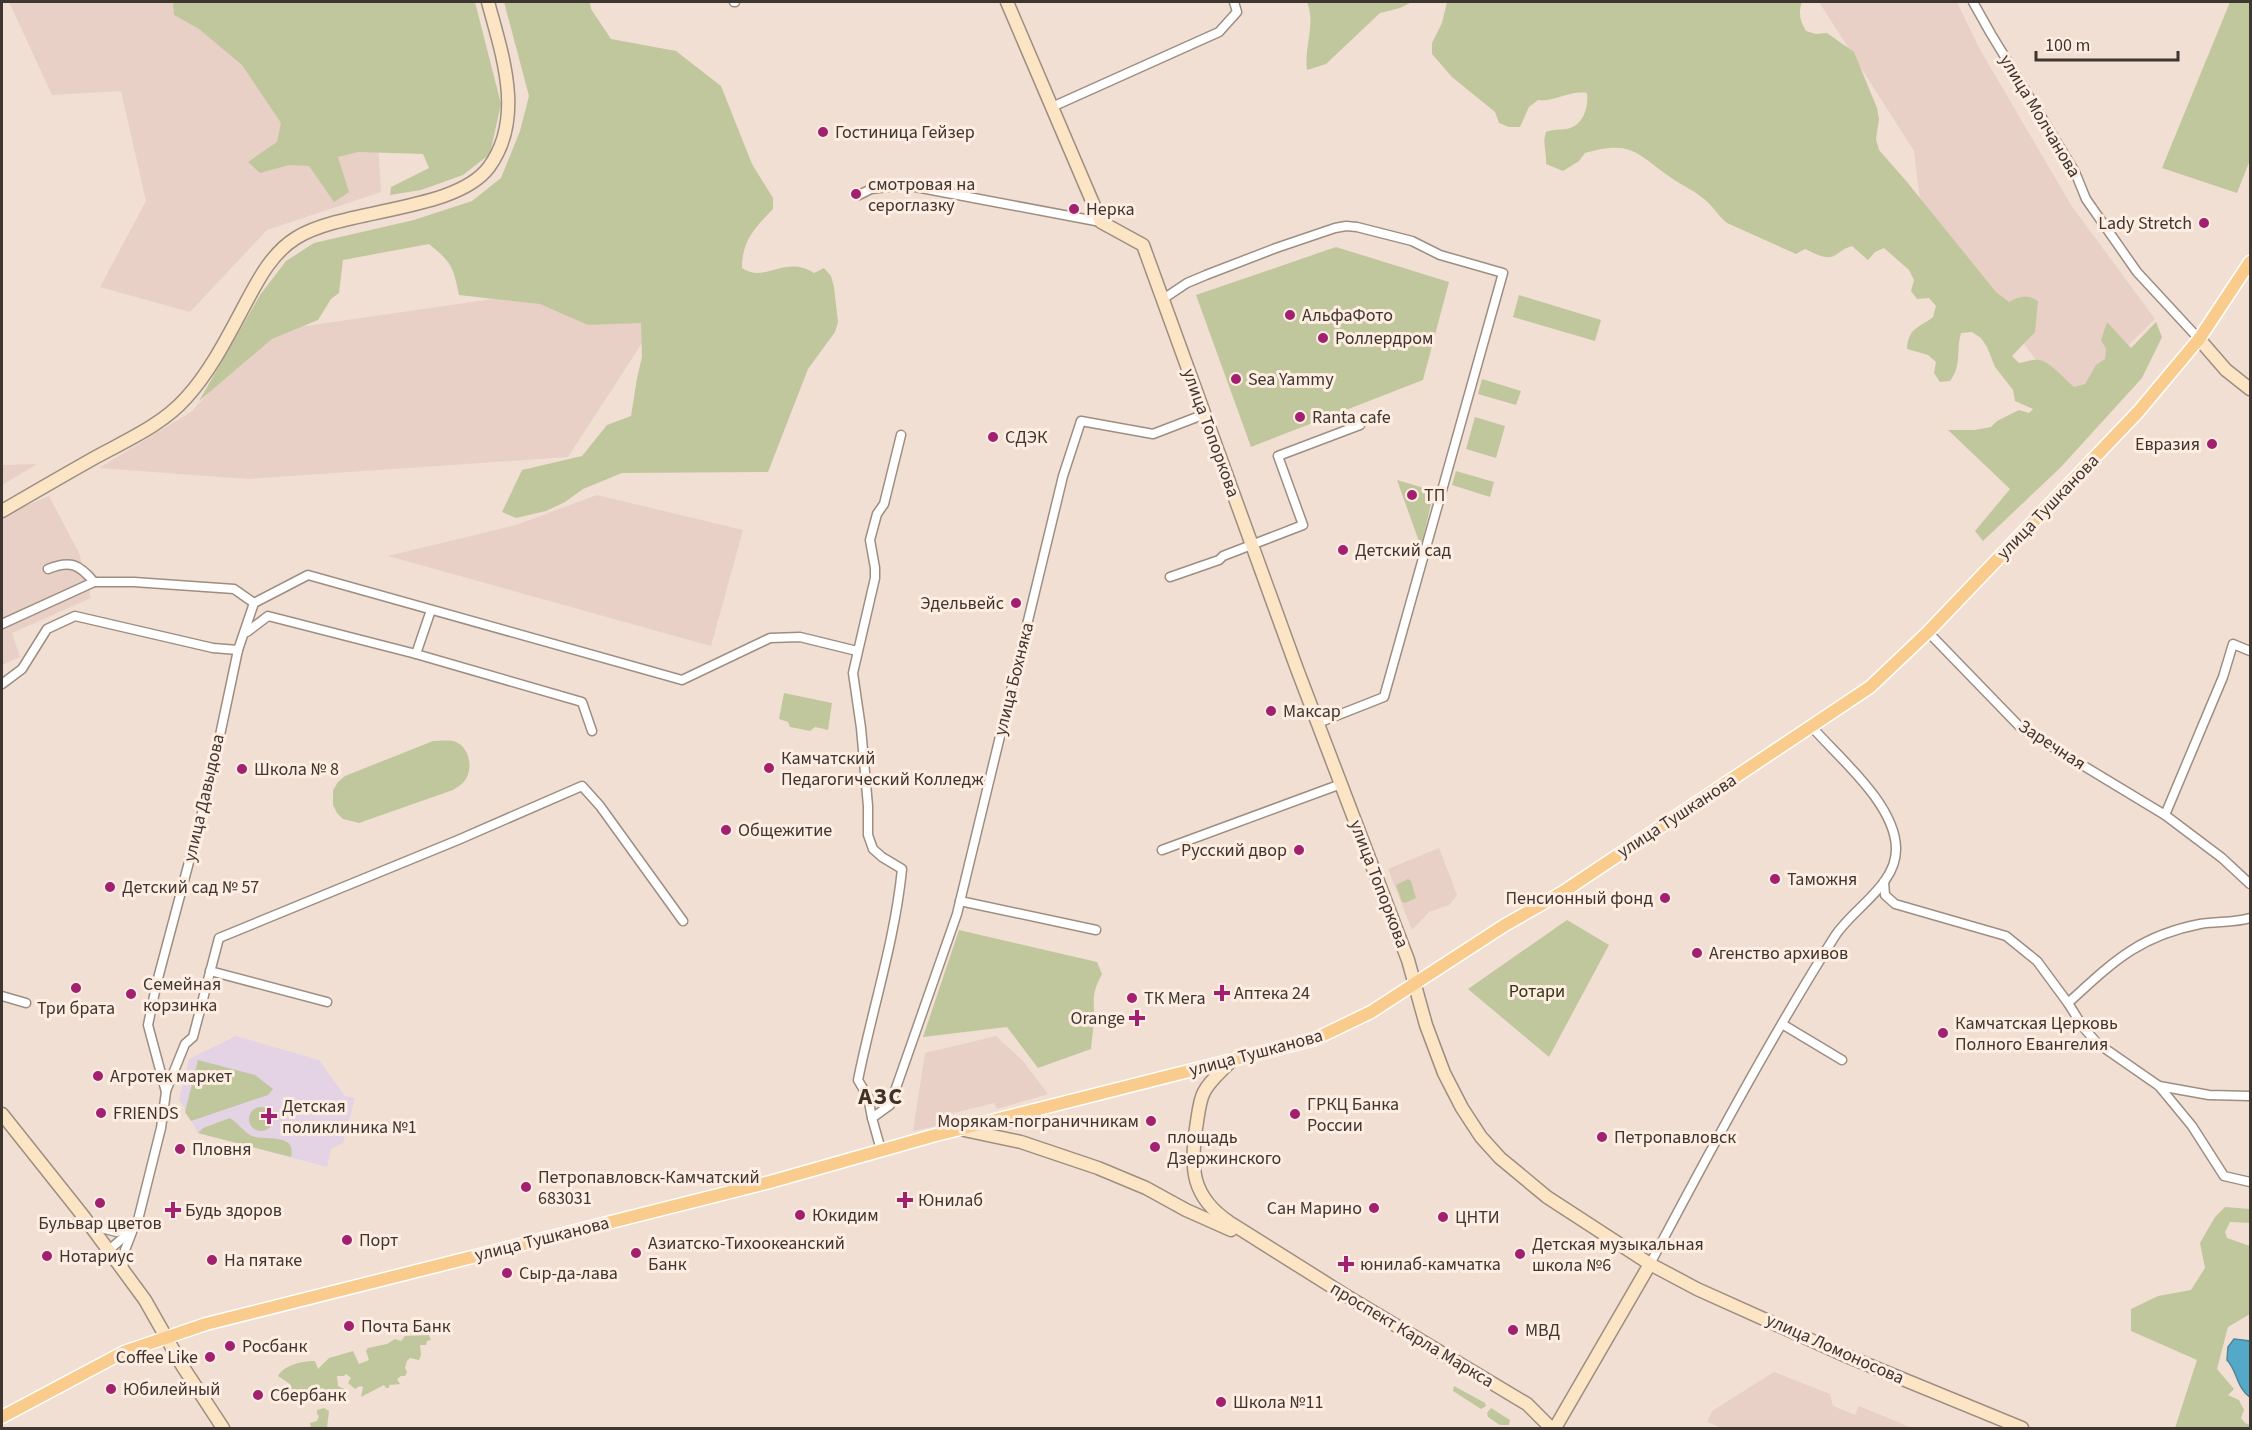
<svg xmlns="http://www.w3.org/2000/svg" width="2252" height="1430" font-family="'Source Sans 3',sans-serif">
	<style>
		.industrial { fill: #e8d0c7 }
		.medical { fill: #e4d3e4 }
		.green { fill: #c1c79d }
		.water { fill: #54a9c9; stroke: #4d869b; stroke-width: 1.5 }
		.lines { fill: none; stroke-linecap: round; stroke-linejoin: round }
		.street-casing { stroke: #9e8e82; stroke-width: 11 }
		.secondary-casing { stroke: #9e8e82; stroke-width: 15 }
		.primary-casing { stroke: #fff; stroke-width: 15 }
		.street { stroke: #fff; stroke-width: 8 }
		.secondary { stroke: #fce5c5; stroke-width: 12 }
		.primary { stroke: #f9cb8c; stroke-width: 12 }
		.poi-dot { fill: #a22070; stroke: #feede0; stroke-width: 2 }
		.labels { text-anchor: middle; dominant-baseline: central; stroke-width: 6; stroke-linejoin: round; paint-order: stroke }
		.street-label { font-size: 18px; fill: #3d3631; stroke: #feede0 }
		.poi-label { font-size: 18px; fill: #3d3631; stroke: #feede0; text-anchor: start }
		.park-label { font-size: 18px; fill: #303415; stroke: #feede0 }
		.district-label { font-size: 24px; font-weight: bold; letter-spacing: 1.5px; fill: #3f3228; stroke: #feede0 }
	</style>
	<rect width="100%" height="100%" fill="#f1dfd3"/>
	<!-- industrial -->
	<g class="industrial">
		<polygon points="9,2 264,2 377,125 381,192 267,230 190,312 100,287 146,201 121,91 52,95"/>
		<polygon points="1819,2 1957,2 1978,46 2071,205 2155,319 2068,404 1920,200 1914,151"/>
		<polygon points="527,294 643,309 646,337 568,457 248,479 99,468 191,412 264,332"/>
		<polygon points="37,464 2,485 2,465"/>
		<polygon points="597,495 743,530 711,646 388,556 516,525"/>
		<polygon points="49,496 79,553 91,598 12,633 20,657 2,665 2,516"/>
		<polygon points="1439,848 1457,895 1449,905 1429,912 1412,930 1388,869"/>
		<polygon points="996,1036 1023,1061 1048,1094 997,1109 994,1103 950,1114 951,1123 913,1131 925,1053"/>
		<polygon points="1774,1372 1830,1394 1833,1406 1855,1415 1859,1406 1912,1428 1722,1428 1707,1422 1712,1411"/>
	</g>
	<!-- medical -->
	<polygon class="medical" points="236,1036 319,1060 345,1096 355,1098 343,1143 331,1149 327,1167 198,1133 179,1099 189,1059"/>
	<!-- green -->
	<g class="green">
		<polygon points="173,2 475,2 501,104 490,154 463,175 421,190 390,195 391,187 429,168 423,154 358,152 338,157 349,192 334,202 309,166 289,165 260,173 248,162 277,142 281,123 242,65 199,29 174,15"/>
		<path d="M504,2H590L591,9L611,39L676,51L721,86L752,164L773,198V209C755,228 742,240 742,268C765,284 785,254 814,273L824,268L831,276L834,287L838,322L835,332L808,369L768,472L622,473L583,489L565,502L546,511L516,518L502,512L522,470L582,456L607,425L631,416L637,378L642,357L641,323L588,325L540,304L459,295C453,266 452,263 429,244L343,260L339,293L331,299L318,320L272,339L199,401L260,295L286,261L314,243L414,220L472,201L501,178L520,131L529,96Z"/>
		<path d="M1307,2H1412L1400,8L1380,13L1326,64L1307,70C1304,48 1316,23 1307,2Z"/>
		<path d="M1447,2H1802C1798,13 1800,21 1806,31L1816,34L1827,33L1854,52L1877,108L1879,119L1876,139L1879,150L1907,182L1996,292L2009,302C2020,296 2027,294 2038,301L2035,332L2012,356L2019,363C2025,362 2033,359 2039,360C2048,360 2066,380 2074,387L2085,384L2096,365L2105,359L2106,349L2101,340L2107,322L2131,348L2156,322L2162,337L2142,378L2061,467L1983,541L1975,531L2010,489L1948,430H1975L1991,427L1997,421L2019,410L2029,413L2033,409L2015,401L2013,390L1995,367L1987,347L1981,338L1972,332L1961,333C1956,350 1962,366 1950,381L1940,382L1934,373L1936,362L1928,355L1907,349C1908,328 1919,328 1933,317L1936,306L1929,298L1917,299L1911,291L1914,280L1909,270L1884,248L1875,252L1868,260L1852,246C1842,249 1841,252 1834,256C1825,260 1814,253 1805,249L1796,254L1727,223C1718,216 1713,206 1704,199C1695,191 1683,186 1673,179C1637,154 1632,139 1585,153L1579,161L1563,171L1546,164C1547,152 1542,144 1546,132C1554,129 1558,130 1566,129C1583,127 1589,107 1587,93C1569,90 1556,102 1538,100L1529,107L1520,127H1509L1499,123L1495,112L1452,77L1432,54V43L1442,23Z"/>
		<polygon points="2230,2 2250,2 2250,160 2237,193 2162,168"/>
		<polygon points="1336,247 1449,282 1423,380 1251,447 1196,295"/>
		<polygon points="1519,295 1601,320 1595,341 1513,317"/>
		<polygon points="1482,379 1521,391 1516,405 1478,394"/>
		<polygon points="1475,417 1505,426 1496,458 1466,449"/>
		<polygon points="1456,471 1494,482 1490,497 1452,485"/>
		<polygon points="1397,480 1434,491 1421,547"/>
		<polygon points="784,693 832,703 828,730 815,727 810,731 790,727 788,722 779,719"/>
		<path d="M433,741C439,741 446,740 453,741C468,745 473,764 467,777C464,783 458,787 453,790L359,823L343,819L337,813L333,805V790L338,782L345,776Z"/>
		<polygon points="1408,879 1411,881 1416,898 1405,903 1402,902 1396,885"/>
		<polygon points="1567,920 1609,945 1549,1057 1468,989"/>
		<path d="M959,930L1097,962L1102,974C1092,993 1094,996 1094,1015C1094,1026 1092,1038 1091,1049L1038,1068L1007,1027L923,1037Z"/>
		<polygon points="198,1060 255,1075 273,1089 268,1095 191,1121 185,1112"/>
		<circle cx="261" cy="1119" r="12"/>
		<path d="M230,1118C238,1123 244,1132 252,1136C265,1141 297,1132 291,1157L198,1133L203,1128Z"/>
		<polygon points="2225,1207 2250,1209 2250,1223 2230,1222 2225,1232 2227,1238 2250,1246 2250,1314 2228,1327 2217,1369 2234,1389 2228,1395 2239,1400 2244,1410 2241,1418 2245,1423 2250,1425 2250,1428 2175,1428 2197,1360 2131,1331 2131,1309 2158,1296 2191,1290 2205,1268 2200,1243 2215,1217"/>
		<path d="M429,1335L431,1340L427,1341L426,1345H420L421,1355L419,1360L410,1358L407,1361L405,1368L407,1372L405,1376H401L397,1379L400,1384L389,1385V1388H386L384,1385L361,1397L363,1387L360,1386L355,1389L348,1383L351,1378L346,1374L344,1376H337L338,1386L344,1389L345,1398C333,1402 330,1396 323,1388L318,1390L316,1394L308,1391L306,1396L293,1395L290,1384L278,1376C284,1365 302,1361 315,1361L318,1369L329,1358L353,1351L359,1364L369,1360L366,1351L368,1348L387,1344L395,1339L401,1341L405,1336Z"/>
		<polygon points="1454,1386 1485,1403 1486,1406 1481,1409 1453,1391"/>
		<polygon points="324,1408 329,1411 327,1428 311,1428 310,1423 317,1421 319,1416 317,1414 317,1410"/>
		<polygon points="1491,1408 1510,1420 1509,1425 1500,1425 1488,1417 1487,1413"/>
	</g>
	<!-- water -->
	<path class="water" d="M2234,1339L2250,1341V1397C2237,1389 2237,1370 2227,1360L2228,1347Z"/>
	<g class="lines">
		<defs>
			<g id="street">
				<polyline points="734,2 735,2"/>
				<polyline points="1973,2 1991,34 2075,172 2086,199 2137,272 2199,339"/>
				<polyline points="1052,107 1219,32 1237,12 1234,2"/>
				<polyline points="859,195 871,189 905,185 1101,222"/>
				<polyline points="1163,299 1187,283 1206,275 1276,248 1335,228 1346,226 1357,227 1412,241 1440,255 1503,273 1384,697 1318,723"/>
				<path d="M48,569C70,560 79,564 94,582"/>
				<polyline points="1170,577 1219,560 1223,556 1303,525 1278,456 1360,425"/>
				<polyline points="431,610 416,654 582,702 592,731"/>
				<polyline points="2,624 94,582 134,582 234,589 254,603"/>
				<polyline points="247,632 268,616 416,654"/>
				<polyline points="1928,632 2021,728 2165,815 2222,858 2250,884"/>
				<polyline points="2,684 22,669 47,629 75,616 213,648 238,650"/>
				<polyline points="2165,815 2223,677 2233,644 2250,651"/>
				<polyline points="1162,850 1341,784"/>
				<path d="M1884,882L1885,895L1895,904L2006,936L2037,961L2068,1003C2112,963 2138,936 2200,924C2217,921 2234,923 2250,918"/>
				<polyline points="960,901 1096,930"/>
				<polyline points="210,971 327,1002"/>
				<polyline points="2,996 26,1003"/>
				<polyline points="2068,1003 2083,1027 2097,1043 2159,1086 2192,1126 2224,1176 2250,1182"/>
				<polyline points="1782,1024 1842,1060"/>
				<polyline points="2159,1086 2209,1095 2250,1096"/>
				<polyline points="166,1091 185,1044 193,1037 219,938 458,840 582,786 600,806 683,921"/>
				<path d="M872,1118L868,1097L858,1080C872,1010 895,940 902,869L882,857L873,849L868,835V806L861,728L853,673L875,578V568L870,540L877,514L884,504L901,435"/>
				<polyline points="881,1150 872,1118 890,1105 957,914 1063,476 1081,421 1153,434 1205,414"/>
				<polyline points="89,1225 117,1232 131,1225"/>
				<polyline points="109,1250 133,1229 137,1224 161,1128 166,1092 148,1025 157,982 209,787 238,650 254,603 308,575 682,680 770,638 800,637 857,651"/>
				<path d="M1650,1264C1709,1153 1768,1042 1835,936C1853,908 1897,885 1896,848C1895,804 1840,759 1812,727"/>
				<polyline points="123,1269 125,1250 132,1232"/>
			</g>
			<g id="secondary">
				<polyline points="1007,2 1101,222 1143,245 1297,669 1408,960 1426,1025 1444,1073 1462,1108 1481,1137 1500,1158 1547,1197 1650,1264 1697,1289 1844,1355 2022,1428"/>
				<polyline points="2199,339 2226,370 2250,389"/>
				<path d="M2,511C33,493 64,475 96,457C127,440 162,425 186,398C209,373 226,340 242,310C256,284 270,254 296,238C344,208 456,212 489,167C525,118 502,54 488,2"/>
				<path d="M1232,1060C1223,1070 1210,1080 1204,1092C1199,1101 1198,1117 1196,1128C1190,1169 1192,1197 1229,1222L1345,1295L1527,1404L1551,1428"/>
				<polyline points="2,1114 84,1217 145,1300 183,1367 223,1428"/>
				<polyline points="964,1130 1021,1142 1098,1168 1146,1188 1186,1210 1231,1230"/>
				<polyline points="1555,1428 1650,1264"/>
			</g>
			<polyline id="primary" points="2,1417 124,1352 206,1324 770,1182 932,1136 1315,1039 1371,1012 1505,925 1563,892 1870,687 1928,632 2138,412 2199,339 2250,262"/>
		</defs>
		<!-- street casing -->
		<use href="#street" class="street-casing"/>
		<!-- secondary casing -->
		<use href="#secondary" class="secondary-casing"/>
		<!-- primary casing -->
		<use href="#primary" class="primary-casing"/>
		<!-- street -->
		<use href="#street" class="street"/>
		<!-- secondary -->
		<use href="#secondary" class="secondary"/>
		<!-- primary -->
		<use href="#primary" class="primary"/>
	</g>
	<!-- markers -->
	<g class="poi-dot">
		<circle cx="823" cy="132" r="6"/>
		<circle cx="856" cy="194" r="6"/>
		<circle cx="1074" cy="209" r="6"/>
		<circle cx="2204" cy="223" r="6"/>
		<circle cx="1290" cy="315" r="6"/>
		<circle cx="1323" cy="338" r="6"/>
		<circle cx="1236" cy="379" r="6"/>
		<circle cx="1300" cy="417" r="6"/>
		<circle cx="993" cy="437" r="6"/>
		<circle cx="2212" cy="444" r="6"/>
		<circle cx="1412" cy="495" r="6"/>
		<circle cx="1343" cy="550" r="6"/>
		<circle cx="1016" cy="603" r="6"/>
		<circle cx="1271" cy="711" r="6"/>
		<circle cx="769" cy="768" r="6"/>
		<circle cx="242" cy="769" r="6"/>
		<circle cx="726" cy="830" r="6"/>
		<circle cx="1299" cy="850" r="6"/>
		<circle cx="1775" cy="879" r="6"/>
		<circle cx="110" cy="887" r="6"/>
		<circle cx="1665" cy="898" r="6"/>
		<circle cx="1697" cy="953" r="6"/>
		<circle cx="76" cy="988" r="6"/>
		<path d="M1219 984h6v6h6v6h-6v6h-6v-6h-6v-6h6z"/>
		<circle cx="131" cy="994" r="6"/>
		<circle cx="1132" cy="998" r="6"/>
		<path d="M1134 1009h6v6h6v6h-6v6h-6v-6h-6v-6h6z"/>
		<circle cx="1943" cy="1033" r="6"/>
		<circle cx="98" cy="1076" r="6"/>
		<circle cx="101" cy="1113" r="6"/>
		<circle cx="1295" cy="1114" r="6"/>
		<path d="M266 1107h6v6h6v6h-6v6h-6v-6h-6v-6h6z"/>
		<circle cx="1151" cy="1121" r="6"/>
		<circle cx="1602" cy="1137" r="6"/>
		<circle cx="1155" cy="1147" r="6"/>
		<circle cx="180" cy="1149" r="6"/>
		<circle cx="526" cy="1187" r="6"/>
		<path d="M902 1191h6v6h6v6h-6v6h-6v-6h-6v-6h6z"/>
		<circle cx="100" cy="1203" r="6"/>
		<circle cx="1374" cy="1208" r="6"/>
		<path d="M170 1201h6v6h6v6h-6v6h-6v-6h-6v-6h6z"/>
		<circle cx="800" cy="1215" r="6"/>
		<circle cx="1443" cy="1217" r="6"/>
		<circle cx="347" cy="1240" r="6"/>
		<circle cx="636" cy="1253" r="6"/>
		<circle cx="1520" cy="1254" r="6"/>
		<circle cx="47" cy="1256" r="6"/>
		<circle cx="212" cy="1260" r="6"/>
		<path d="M1343 1255h6v6h6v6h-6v6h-6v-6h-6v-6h6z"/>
		<circle cx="507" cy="1273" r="6"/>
		<circle cx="349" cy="1326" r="6"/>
		<circle cx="1513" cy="1330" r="6"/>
		<circle cx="230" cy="1346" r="6"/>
		<circle cx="210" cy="1357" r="6"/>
		<circle cx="111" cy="1389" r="6"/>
		<circle cx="258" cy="1395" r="6"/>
		<circle cx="1221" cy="1402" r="6"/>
	</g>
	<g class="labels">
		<!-- street labels -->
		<g class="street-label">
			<text transform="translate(2040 116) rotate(59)">улица Молчанова</text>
			<text transform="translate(1211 433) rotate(70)">улица Топоркова</text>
			<text transform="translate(2048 507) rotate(-46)">улица Тушканова</text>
			<text transform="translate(1014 679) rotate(-76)">улица Бохняка</text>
			<text transform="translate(2052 745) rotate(33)">Заречная</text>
			<text transform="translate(204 798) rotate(-77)">улица Давыдова</text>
			<text transform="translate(1677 816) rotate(-33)">улица Тушканова</text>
			<text transform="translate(1379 884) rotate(69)">улица Топоркова</text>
			<text transform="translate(1256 1053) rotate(-15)">улица Тушканова</text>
			<text transform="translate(542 1239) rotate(-14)">улица Тушканова</text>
			<text transform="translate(1412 1335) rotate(31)">проспект Карла Маркса</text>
			<text transform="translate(1835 1349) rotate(24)">улица Ломоносова</text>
		</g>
		<!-- poi labels -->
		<g class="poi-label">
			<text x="835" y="132">Гостиница Гейзер</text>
			<text x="868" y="184">смотровая на<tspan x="868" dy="21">сероглазку</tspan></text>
			<text x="1086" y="209">Нерка</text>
			<text x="2192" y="223" text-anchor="end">Lady Stretch</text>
			<text x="1302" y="315">АльфаФото</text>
			<text x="1335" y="338">Роллердром</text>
			<text x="1248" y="379">Sea Yammy</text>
			<text x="1312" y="417">Ranta cafe</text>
			<text x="1005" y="437">СДЭК</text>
			<text x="2200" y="444" text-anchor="end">Евразия</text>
			<text x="1424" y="495">ТП</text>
			<text x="1355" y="550">Детский сад</text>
			<text x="1004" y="603" text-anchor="end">Эдельвейс</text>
			<text x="1283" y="711">Максар</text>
			<text x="781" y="758">Камчатский<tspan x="781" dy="21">Педагогический Колледж</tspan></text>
			<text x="254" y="769">Школа № 8</text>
			<text x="738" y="830">Общежитие</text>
			<text x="1287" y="850" text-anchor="end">Русский двор</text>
			<text x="1787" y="879">Таможня</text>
			<text x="122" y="887">Детский сад № 57</text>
			<text x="1653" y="898" text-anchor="end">Пенсионный фонд</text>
			<text x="1709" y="953">Агенство архивов</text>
			<text x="143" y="984">Семейная<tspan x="143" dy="21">корзинка</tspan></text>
			<text x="1234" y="993">Аптека 24</text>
			<text x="1144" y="998">ТК Мега</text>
			<text x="76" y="1008" text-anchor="middle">Три брата</text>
			<text x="1125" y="1018" text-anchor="end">Orange</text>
			<text x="1955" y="1023">Камчатская Церковь<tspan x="1955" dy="21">Полного Евангелия</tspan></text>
			<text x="110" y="1076">Агротек маркет</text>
			<text x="1307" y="1104">ГРКЦ Банка<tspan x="1307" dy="21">России</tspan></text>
			<text x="282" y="1106">Детская<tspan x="282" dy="21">поликлиника №1</tspan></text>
			<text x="113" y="1113">FRIENDS</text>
			<text x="1139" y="1121" text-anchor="end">Морякам-пограничникам</text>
			<text x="1167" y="1137">площадь<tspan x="1167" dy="21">Дзержинского</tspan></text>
			<text x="1614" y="1137">Петропавловск</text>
			<text x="192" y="1149">Пловня</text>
			<text x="538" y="1177">Петропавловск-Камчатский<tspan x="538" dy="21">683031</tspan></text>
			<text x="918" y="1200">Юнилаб</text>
			<text x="1362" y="1208" text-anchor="end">Сан Марино</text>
			<text x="185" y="1210">Будь здоров</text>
			<text x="812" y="1215">Юкидим</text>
			<text x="1455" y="1217">ЦНТИ</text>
			<text x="100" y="1223" text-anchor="middle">Бульвар цветов</text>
			<text x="359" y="1240">Порт</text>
			<text x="648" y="1243">Азиатско-Тихоокеанский<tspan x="648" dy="21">Банк</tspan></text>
			<text x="1532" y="1244">Детская музыкальная<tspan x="1532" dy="21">школа №6</tspan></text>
			<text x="59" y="1256">Нотариус</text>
			<text x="224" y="1260">На пятаке</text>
			<text x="1360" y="1264">юнилаб-камчатка</text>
			<text x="519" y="1273">Сыр-да-лава</text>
			<text x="361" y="1326">Почта Банк</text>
			<text x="1525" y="1330">МВД</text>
			<text x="242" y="1346">Росбанк</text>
			<text x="198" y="1357" text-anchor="end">Coffee Like</text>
			<text x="123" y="1389">Юбилейный</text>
			<text x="270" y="1395">Сбербанк</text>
			<text x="1233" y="1402">Школа №11</text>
		</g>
		<!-- park labels -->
		<g class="park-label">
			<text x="1537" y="991">Ротари</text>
		</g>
		<!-- district labels -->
		<g class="district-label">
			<text x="881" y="1096">АЗС</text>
		</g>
	</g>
	<!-- border -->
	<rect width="2252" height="1430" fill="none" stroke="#3d3631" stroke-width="6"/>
	<!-- scale -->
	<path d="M2036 51v9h142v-9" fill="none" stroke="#3d3631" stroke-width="3"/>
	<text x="2045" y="51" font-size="18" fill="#3d3631" stroke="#feede0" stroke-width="4.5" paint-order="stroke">100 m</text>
</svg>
